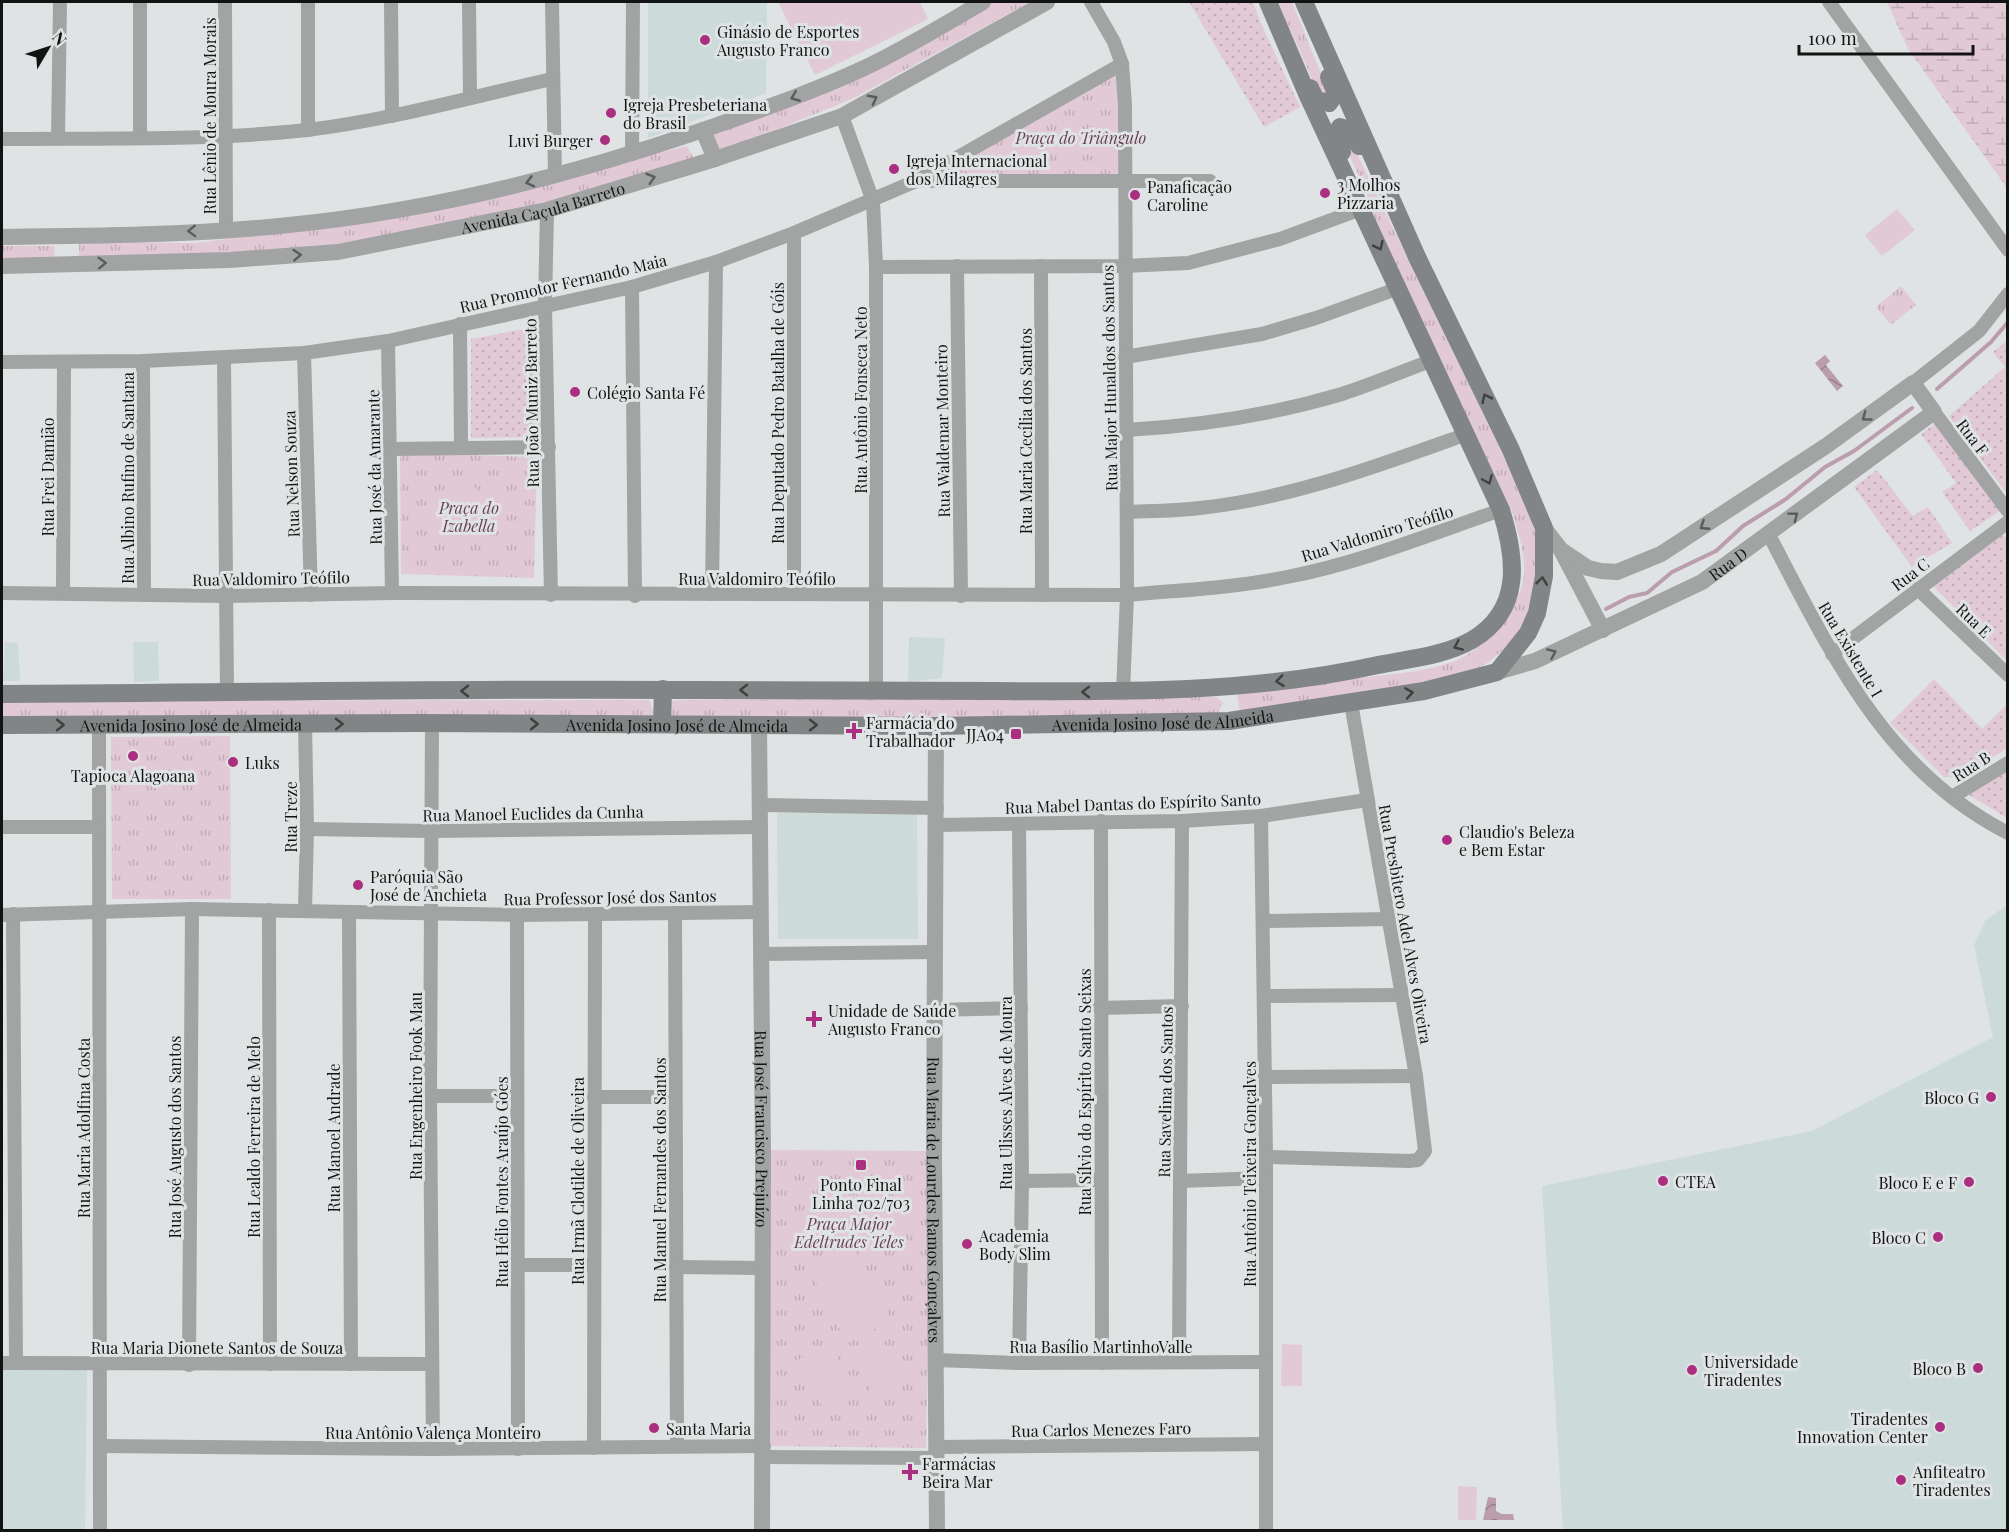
<svg xmlns="http://www.w3.org/2000/svg" width="2009" height="1532" font-family="'Playfair Display',serif">
	<style>
		.built { fill: #ccdad9 }
		.grass { fill: url(#grass-dots) }
		.wetland { fill: url(#wetland-marsh) }
		.park { fill: url(#park-tufts) }
		.pitch { fill: #e2c9d6 }
		.water { fill: url(#water-waves) }
		.lines { fill: none; stroke-linecap: round; stroke-linejoin: round }
		.stream { stroke: #bb9dac; stroke-width: 4 }
		.minor { stroke: #a2a3a3; stroke-width: 14 }
		.tertiary { stroke: #a2a3a3; stroke-width: 16 }
		.secondary { stroke: #828585; stroke-width: 18 }
		.oneway { stroke: #5a5c5c }
		.oneway2 { stroke: #3f4141 }
		.poi-dot { fill: #ab2f80; stroke: #dfe3e3; stroke-width: 2 }
		.labels { text-anchor: middle; dominant-baseline: central; stroke-width: 6; stroke-linejoin: round; paint-order: stroke }
		.poi-label { font-size: 16px; fill: #121414; stroke: #dfe3e3; text-anchor: start }
		.street-label { font-size: 16px; fill: #121414; stroke: #dfe3e3 }
		.park-label { font-size: 16px; font-style: italic; fill: #6a3e57; stroke: #dfe3e3 }
	</style>
	<defs>
		<pattern id="grass-dots" width="8" height="8" patternUnits="userSpaceOnUse" patternTransform="scale(1.5)"><rect width="8" height="8" fill="#e2c9d6"/><path d="M2 2h.1M6 6h.1" fill="none" stroke="#c1acb7" stroke-width="1.8" stroke-linecap="round"/></pattern>
		<pattern id="wetland-marsh" width="20" height="14" patternUnits="userSpaceOnUse" patternTransform="scale(1.5)"><rect width="20" height="14" fill="#e2c9d6"/><path d="M1 5h8M5 5V1M11 12h8M15 12V8" fill="none" stroke="#c1acb7"/></pattern>
		<pattern id="park-tufts" width="24" height="20" patternUnits="userSpaceOnUse" patternTransform="scale(1.5)"><rect width="24" height="20" fill="#e2c9d6"/><path d="M3 7l-1-3M5 7V3M7 7l1-3M15 17l-1-3M17 17v-4M19 17l1-3" fill="none" stroke="#c1acb7"/></pattern>
		<pattern id="water-waves" width="16" height="10" patternUnits="userSpaceOnUse" patternTransform="scale(1.5)"><rect width="16" height="10" fill="#bb9dac"/><path d="M0 5q4-4 8 0t8 0" fill="none" stroke="#977f8b"/></pattern>
	</defs>
	<rect width="100%" height="100%" fill="#dfe3e3"/>
	<!-- built -->
	<g class="built">
		<polygon points="648,2 767,2 766,93 648,138"/>
		<polygon points="909,637 945,638 942,678 908,682"/>
		<polygon points="5,642 18,643 20,681 3,681"/>
		<polygon points="133,642 158,642 159,681 134,682"/>
		<polygon points="777,813 917,813 918,939 778,939"/>
		<polygon points="2007,905 2007,1530 1563,1530 1542,1186 1812,1131 1993,1037 1974,945 1985,921"/>
		<polygon points="2,1365 87,1367 85,1530 2,1530"/>
	</g>
	<!-- grass -->
	<g class="grass">
		<polygon points="1189,2 1253,2 1261,24 1300,107 1264,127"/>
		<polygon points="540,326 541,437 471,438 471,339"/>
		<polygon points="2007,341 2007,494 1949,416 2005,367 1993,352"/>
		<polygon points="1936,423 2000,511 1970,531 1942,492 1956,483 1921,434"/>
		<polygon points="1877,470 1913,516 1928,507 1952,543 1912,567 1854,487"/>
		<polygon points="2001,532 2007,539 2007,661 1931,584"/>
		<polygon points="1934,679 1982,729 2007,704 2007,748 1964,776 1944,777 1890,723"/>
		<polygon points="2007,771 2007,818 1969,795"/>
	</g>
	<!-- wetland -->
	<polygon class="wetland" points="1887,2 2007,2 2007,188 1908,49"/>
	<!-- park -->
	<g class="park">
		<polygon points="990,2 1030,2 852,99 719,153 710,133"/>
		<polygon points="1271,2 1292,2 1328,91 1319,95 1291,31 1274,11"/>
		<polygon points="1119,73 1120,176 936,175"/>
		<path d="M1348,135L1529,509L1539,544L1533,605L1511,643L1489,662L1461,677L1240,713L1237,694C1278,691 1319,684 1360,678C1391,674 1425,672 1455,661C1484,650 1522,606 1524,574C1525,552 1518,532 1512,512L1374,219L1372,206L1342,138Z"/>
		<polygon points="687,146 695,160 560,202 339,244 209,254 79,259 79,242 196,243 346,223 572,175"/>
		<polygon points="2,246 54,246 55,259 2,259"/>
		<polygon points="1901,286 1916,305 1891,325 1876,307"/>
		<polygon points="400,453 537,457 534,578 401,574"/>
		<polygon points="1217,697 1223,703 1216,717 670,718 671,701 679,700"/>
		<polygon points="649,700 654,713 649,721 2,720 2,701"/>
		<polygon points="230,736 231,899 112,899 111,737"/>
		<polygon points="768,1150 931,1151 926,1448 771,1446"/>
	</g>
	<!-- pitch -->
	<g class="pitch">
		<polygon points="778,2 920,2 928,19 815,75"/>
		<polygon points="1897,209 1915,230 1882,256 1865,235"/>
		<polygon points="471,482 491,509 445,545 425,515"/>
		<polygon points="853,1246 891,1321 847,1343 809,1268"/>
		<polygon points="830,1343 854,1390 822,1406 798,1360"/>
		<polygon points="882,1343 904,1385 875,1400 853,1358"/>
		<polygon points="1282,1344 1302,1345 1302,1386 1281,1386"/>
		<polygon points="1458,1486 1477,1487 1476,1520 1458,1520"/>
	</g>
	<!-- water -->
	<g class="water">
		<polygon points="1825,355 1830,361 1826,365 1843,386 1837,391 1815,363"/>
		<polygon points="1488,1497 1496,1498 1496,1511 1502,1514 1513,1514 1514,1520 1483,1520"/>
	</g>
	<g class="lines">
		<!-- stream -->
		<g class="stream">
			<polyline points="1937,389 1991,342 2008,322"/>
			<polyline points="1606,609 1629,597 1647,593 1672,572 1716,551 1743,526 1786,499 1825,467 1854,451 1912,408"/>
		</g>
		<!-- minor -->
		<g class="minor">
			<polyline points="225,2 226,230"/>
			<polyline points="308,2 308,130"/>
			<polyline points="391,2 392,116"/>
			<polyline points="469,2 470,97"/>
			<polyline points="552,2 555,176"/>
			<polyline points="1091,2 1114,42 1122,64 1125,105 1127,595 1123,692"/>
			<polyline points="1829,2 2008,250"/>
			<polyline points="842,116 873,201 876,267 876,690"/>
			<polyline points="140,137 140,2"/>
			<polyline points="58,138 60,2"/>
			<path d="M2,139C103,138 206,141 307,130C390,120 471,97 552,79"/>
			<polyline points="632,154 633,2"/>
			<polyline points="918,181 1210,181"/>
			<polyline points="547,210 545,305 551,595"/>
			<polyline points="957,266 961,596"/>
			<polyline points="1041,266 1042,595"/>
			<polyline points="876,267 1124,266 1188,263 1280,239 1361,209"/>
			<polyline points="632,287 635,596"/>
			<polyline points="460,324 461,447"/>
			<polyline points="388,341 392,593"/>
			<polyline points="304,353 311,595"/>
			<polyline points="1125,357 1262,334 1316,318 1399,288"/>
			<polyline points="224,358 227,693"/>
			<polyline points="143,361 144,595"/>
			<polyline points="2,362 143,361 304,353 388,341 632,287 716,262 794,233 916,181 1122,64"/>
			<polyline points="1913,383 1979,331 2008,294"/>
			<polyline points="1934,412 2008,511"/>
			<path d="M1126,430C1200,426 1271,415 1342,394C1373,384 1403,371 1433,360"/>
			<polyline points="391,449 549,447"/>
			<path d="M1127,512C1151,511 1176,511 1200,508C1293,498 1380,465 1467,434"/>
			<path d="M1769,535C1830,651 1884,770 2008,833"/>
			<polyline points="1918,589 2008,675"/>
			<path d="M2,593L226,596L392,593L1127,595C1180,590 1234,588 1287,577C1360,563 1431,534 1501,510"/>
			<polyline points="63,593 64,362"/>
			<polyline points="712,594 716,262"/>
			<polyline points="794,594 794,233"/>
			<polyline points="1832,654 2008,522"/>
			<polyline points="432,723 430,1096 433,1449"/>
			<polyline points="99,725 100,1530"/>
			<polyline points="1952,797 2008,763"/>
			<polyline points="760,805 937,808"/>
			<polyline points="1261,816 1266,1157 1266,1530"/>
			<polyline points="1101,821 1102,1363"/>
			<polyline points="1019,824 1022,1181 1019,1363"/>
			<polyline points="936,825 1182,821 1261,816 1367,800"/>
			<polyline points="2,827 99,827"/>
			<polyline points="307,829 431,831 760,827"/>
			<polyline points="269,910 270,1364"/>
			<polyline points="305,910 307,829 305,724"/>
			<polyline points="349,912 351,1364"/>
			<polyline points="13,914 16,1363"/>
			<polyline points="675,914 677,1446"/>
			<polyline points="2,915 192,909 517,915 760,912"/>
			<polyline points="517,915 518,1449"/>
			<polyline points="1264,921 1389,919"/>
			<polyline points="761,954 936,952"/>
			<polyline points="1264,996 1401,995"/>
			<polyline points="1099,1008 1182,1006"/>
			<polyline points="935,1010 1021,1008"/>
			<polyline points="1265,1077 1416,1076"/>
			<polyline points="430,1096 517,1096"/>
			<polyline points="594,1097 675,1097"/>
			<polyline points="1266,1157 1409,1161 1418,1160 1425,1151 1416,1076 1351,703"/>
			<polyline points="1022,1181 1100,1180"/>
			<polyline points="1180,1181 1266,1178"/>
			<polyline points="518,1265 593,1265"/>
			<polyline points="676,1267 762,1268"/>
			<polyline points="936,1360 1019,1363 1266,1362"/>
			<polyline points="1179,1362 1182,821"/>
			<polyline points="2,1363 432,1364"/>
			<polyline points="189,1365 192,909"/>
			<polyline points="101,1446 433,1449 764,1446"/>
			<polyline points="937,1447 1266,1444"/>
			<polyline points="594,1448 595,914"/>
			<polyline points="764,1457 937,1458"/>
		</g>
		<!-- tertiary -->
		<g class="tertiary">
			<polyline points="703,130 715,159"/>
			<path d="M2,237C97,236 194,235 289,225C431,211 569,176 703,130C757,111 810,93 862,69C903,50 943,25 983,2"/>
			<path id="s1" d="M2,266L230,260L338,252L547,210L715,159L842,116L1047,2"/>
			<polyline points="1544,528 1561,550 1603,630"/>
			<path id="s2" d="M1497,672L1535,661L1702,582L1934,412L1913,383L1826,446L1661,554L1617,572L1601,571L1588,568L1561,550"/>
			<path id="s3" d="M759,725L763,1156L762,1530"/>
			<path id="s4" d="M936,726L934,1158L937,1530"/>
		</g>
		<!-- secondary -->
		<g class="secondary">
			<polyline points="1310,88 1316,100 1329,103 1336,93 1329,77"/>
			<polyline points="1342,152 1335,137 1340,127 1352,131 1359,146"/>
			<path d="M2,694C232,693 464,688 695,690C795,690 896,691 996,691C1124,692 1252,693 1378,665C1408,659 1444,656 1472,640C1523,610 1516,558 1501,510L1308,96L1268,2"/>
			<polyline points="662,724 663,689"/>
			<path id="s5" d="M2,725L421,723L936,726L1229,721L1424,691L1497,672L1528,633L1537,613L1544,576V528L1511,450L1417,257L1304,2"/>
		</g>
	</g>
	<!-- one-way arrows -->
	<defs><path id="oneway-chevron" d="M-2-3.5L2.5 0L-2 3.5" fill="none" stroke-width="1.6" stroke-linecap="round" stroke-linejoin="round" transform="scale(1.5)"/></defs>
	<g class="oneway">
		<use href="#oneway-chevron" transform="translate(795 97) rotate(158)"/>
		<use href="#oneway-chevron" transform="translate(873 99) rotate(-28)"/>
		<use href="#oneway-chevron" transform="translate(651 178) rotate(-17)"/>
		<use href="#oneway-chevron" transform="translate(530 182) rotate(166)"/>
		<use href="#oneway-chevron" transform="translate(192 231) rotate(178)"/>
		<use href="#oneway-chevron" transform="translate(297 255) rotate(-4)"/>
		<use href="#oneway-chevron" transform="translate(102 263) rotate(-2)"/>
		<use href="#oneway-chevron" transform="translate(1866 417) rotate(144)"/>
		<use href="#oneway-chevron" transform="translate(1794 516) rotate(-37)"/>
		<use href="#oneway-chevron" transform="translate(1704 526) rotate(147)"/>
		<use href="#oneway-chevron" transform="translate(1552 653) rotate(-24)"/>
	</g>
	<g class="oneway2">
		<use href="#oneway-chevron" transform="translate(1379 246) rotate(64)"/>
		<use href="#oneway-chevron" transform="translate(1486 398) rotate(-116)"/>
		<use href="#oneway-chevron" transform="translate(1488 480) rotate(67)"/>
		<use href="#oneway-chevron" transform="translate(1542 581) rotate(-83)"/>
		<use href="#oneway-chevron" transform="translate(1458 646) rotate(156)"/>
		<use href="#oneway-chevron" transform="translate(1280 681) rotate(173)"/>
		<use href="#oneway-chevron" transform="translate(744 690) rotate(-180)"/>
		<use href="#oneway-chevron" transform="translate(465 691) rotate(180)"/>
		<use href="#oneway-chevron" transform="translate(1086 692) rotate(-180)"/>
		<use href="#oneway-chevron" transform="translate(1409 693) rotate(-9)"/>
		<use href="#oneway-chevron" transform="translate(339 724) rotate(-1)"/>
		<use href="#oneway-chevron" transform="translate(534 724)"/>
		<use href="#oneway-chevron" transform="translate(60 725)"/>
		<use href="#oneway-chevron" transform="translate(813 725)"/>
	</g>
	<!-- markers -->
	<g class="poi-dot">
		<circle cx="705" cy="40" r="6"/>
		<circle cx="611" cy="113" r="6"/>
		<circle cx="605" cy="140" r="6"/>
		<circle cx="894" cy="169" r="6"/>
		<circle cx="1325" cy="193" r="6"/>
		<circle cx="1135" cy="195" r="6"/>
		<circle cx="575" cy="392" r="6"/>
		<path d="M851 722h6v6h6v6h-6v6h-6v-6h-6v-6h6z"/>
		<rect x="1010" y="728" width="12" height="12" rx="3"/>
		<circle cx="133" cy="756" r="6"/>
		<circle cx="233" cy="762" r="6"/>
		<circle cx="1447" cy="840" r="6"/>
		<circle cx="358" cy="885" r="6"/>
		<path d="M811 1010h6v6h6v6h-6v6h-6v-6h-6v-6h6z"/>
		<circle cx="1991" cy="1097" r="6"/>
		<rect x="855" y="1159" width="12" height="12" rx="3"/>
		<circle cx="1663" cy="1181" r="6"/>
		<circle cx="1969" cy="1182" r="6"/>
		<circle cx="1938" cy="1237" r="6"/>
		<circle cx="967" cy="1244" r="6"/>
		<circle cx="1978" cy="1368" r="6"/>
		<circle cx="1692" cy="1370" r="6"/>
		<circle cx="1940" cy="1427" r="6"/>
		<circle cx="654" cy="1428" r="6"/>
		<path d="M907 1463h6v6h6v6h-6v6h-6v-6h-6v-6h6z"/>
		<circle cx="1901" cy="1480" r="6"/>
	</g>
	<g class="labels">
		<!-- poi labels -->
		<g class="poi-label">
			<text x="717" y="31">Ginásio de Esportes<tspan x="717" dy="18">Augusto Franco</tspan></text>
			<text x="623" y="104">Igreja Presbeteriana<tspan x="623" dy="18">do Brasil</tspan></text>
			<text x="593" y="140" text-anchor="end">Luvi Burger</text>
			<text x="906" y="160">Igreja Internacional<tspan x="906" dy="18">dos Milagres</tspan></text>
			<text x="1337" y="184">3 Molhos<tspan x="1337" dy="18">Pizzaria</tspan></text>
			<text x="1147" y="186">Panaficação<tspan x="1147" dy="18">Caroline</tspan></text>
			<text x="587" y="392">Colégio Santa Fé</text>
			<text x="866" y="722">Farmácia do<tspan x="866" dy="18">Trabalhador</tspan></text>
			<text x="1004" y="734" text-anchor="end">JJA04</text>
			<text x="245" y="762">Luks</text>
			<text x="133" y="775" text-anchor="middle">Tapioca Alagoana</text>
			<text x="1459" y="831">Claudio's Beleza<tspan x="1459" dy="18">e Bem Estar</tspan></text>
			<text x="370" y="876">Paróquia São<tspan x="370" dy="18">José de Anchieta</tspan></text>
			<text x="828" y="1010">Unidade de Saúde<tspan x="828" dy="18">Augusto Franco</tspan></text>
			<text x="1979" y="1097" text-anchor="end">Bloco G</text>
			<text x="1675" y="1181">CTEA</text>
			<text x="1957" y="1182" text-anchor="end">Bloco E e F</text>
			<text x="861" y="1184" text-anchor="middle">Ponto Final<tspan x="861" dy="18">Linha 702/703</tspan></text>
			<text x="979" y="1235">Academia<tspan x="979" dy="18">Body Slim</tspan></text>
			<text x="1926" y="1237" text-anchor="end">Bloco C</text>
			<text x="1704" y="1361">Universidade<tspan x="1704" dy="18">Tiradentes</tspan></text>
			<text x="1966" y="1368" text-anchor="end">Bloco B</text>
			<text x="1928" y="1418" text-anchor="end">Tiradentes<tspan x="1928" dy="18">Innovation Center</tspan></text>
			<text x="666" y="1428">Santa Maria</text>
			<text x="922" y="1463">Farmácias<tspan x="922" dy="18">Beira Mar</tspan></text>
			<text x="1913" y="1471">Anfiteatro<tspan x="1913" dy="18">Tiradentes</tspan></text>
		</g>
		<!-- street labels -->
		<g class="street-label">
			<text transform="translate(209 116) rotate(-90)">Rua Lênio de Moura Morais</text>
			<text stroke="none"><textPath href="#s1" startOffset="546">Avenida Caçula Barreto</textPath></text>
			<text transform="translate(563 283) rotate(-13)">Rua Promotor Fernando Maia</text>
			<text transform="translate(1109 378) rotate(-91)">Rua Major Hunaldos dos Santos</text>
			<text transform="translate(860 400) rotate(-90)">Rua Antônio Fonseca Neto</text>
			<text transform="translate(531 403) rotate(-91)">Rua João Muniz Barreto</text>
			<text transform="translate(777 413) rotate(-90)">Rua Deputado Pedro Batalha de Góis</text>
			<text transform="translate(942 431) rotate(-91)">Rua Waldemar Monteiro</text>
			<text transform="translate(1025 431) rotate(-90)">Rua Maria Cecília dos Santos</text>
			<text transform="translate(1973 437) rotate(53)">Rua F</text>
			<text transform="translate(374 467) rotate(-91)">Rua José da Amarante</text>
			<text transform="translate(291 474) rotate(-92)">Rua Nelson Souza</text>
			<text transform="translate(47 477) rotate(-90)">Rua Frei Damião</text>
			<text transform="translate(127 478) rotate(-90)">Rua Albino Rufino de Santana</text>
			<text transform="translate(1377 533) rotate(-17)">Rua Valdomiro Teófilo</text>
			<text stroke="none"><textPath href="#s2" startOffset="256">Rua D</textPath></text>
			<text transform="translate(1910 574) rotate(-37)">Rua C</text>
			<text transform="translate(271 578) rotate(-1)">Rua Valdomiro Teófilo</text>
			<text x="757" y="578">Rua Valdomiro Teófilo</text>
			<text transform="translate(1974 620) rotate(44)">Rua E</text>
			<text transform="translate(1851 649) rotate(59)">Rua Existente I</text>
			<text stroke="none"><textPath href="#s5" startOffset="1161">Avenida Josino José de Almeida</textPath></text>
			<text stroke="none"><textPath href="#s5" startOffset="189">Avenida Josino José de Almeida</textPath></text>
			<text stroke="none"><textPath href="#s5" startOffset="675">Avenida Josino José de Almeida</textPath></text>
			<text transform="translate(1971 766) rotate(-32)">Rua B</text>
			<text transform="translate(1133 803) rotate(-2)">Rua Mabel Dantas do Espírito Santo</text>
			<text transform="translate(533 813) rotate(-1)">Rua Manoel Euclides da Cunha</text>
			<text transform="translate(290 817) rotate(-90)">Rua Treze</text>
			<text transform="translate(610 897) rotate(-1)">Rua Professor José dos Santos</text>
			<text transform="translate(1406 924) rotate(80)">Rua Presbitero Adel Alves Oliveira</text>
			<text transform="translate(415 1086) rotate(-90)">Rua Engenheiro Fook Mau</text>
			<text transform="translate(1084 1092) rotate(-90)">Rua Sílvio do Espírito Santo Seixas</text>
			<text transform="translate(1165 1092) rotate(-89)">Rua Savelina dos Santos</text>
			<text transform="translate(1005 1093) rotate(-90)">Rua Ulisses Alves de Moura</text>
			<text transform="translate(83 1128) rotate(-90)">Rua Maria Adolfina Costa</text>
			<text stroke="none"><textPath href="#s3" startOffset="404">Rua José Francisco Prejuízo</textPath></text>
			<text transform="translate(174 1137) rotate(-90)">Rua José Augusto dos Santos</text>
			<text transform="translate(253 1137) rotate(-90)">Rua Lealdo Ferreira de Melo</text>
			<text transform="translate(333 1138) rotate(-90)">Rua Manoel Andrade</text>
			<text transform="translate(1249 1174) rotate(-90)">Rua Antônio Teixeira Gonçalves</text>
			<text transform="translate(659 1180) rotate(-90)">Rua Manuel Fernandes dos Santos</text>
			<text transform="translate(577 1181) rotate(-90)">Rua Irmã Clotilde de Oliveira</text>
			<text transform="translate(501 1182) rotate(-90)">Rua Hélio Fontes Araújo Góes</text>
			<text stroke="none"><textPath href="#s4" startOffset="474">Rua Maria de Lourdes Ramos Gonçalves</textPath></text>
			<text x="1101" y="1346">Rua Basílio MartinhoValle</text>
			<text x="217" y="1347">Rua Maria Dionete Santos de Souza</text>
			<text transform="translate(1101 1429) rotate(-1)">Rua Carlos Menezes Faro</text>
			<text x="433" y="1432">Rua Antônio Valença Monteiro</text>
		</g>
		<!-- park labels -->
		<g class="park-label">
			<text x="1081" y="137">Praça do Triângulo</text>
			<text x="469" y="507">Praça do<tspan x="469" dy="18">Izabella</tspan></text>
			<text x="849" y="1223">Praça Major<tspan x="849" dy="18">Edeltrudes Teles</tspan></text>
		</g>
	</g>
	<!-- border -->
	<rect width="2009" height="1532" fill="none" stroke="#121414" stroke-width="6"/>
	<!-- north arrow -->
	<g transform="translate(48 48) rotate(51)" stroke="#dfe3e3" stroke-width="4.5" paint-order="stroke">
	<path d="M0-4.5L10 22L0 15L-10 22Z" fill="#121414"/>
	<text y="-9" font-size="16" font-weight="bold" text-anchor="middle" fill="#121414">N</text>
	</g>
	<!-- scale -->
	<path d="M1799 45v9h174v-9" fill="none" stroke="#121414" stroke-width="3"/>
	<text x="1808" y="45" font-size="18" fill="#121414" stroke="#dfe3e3" stroke-width="4.5" paint-order="stroke">100 m</text>
</svg>
